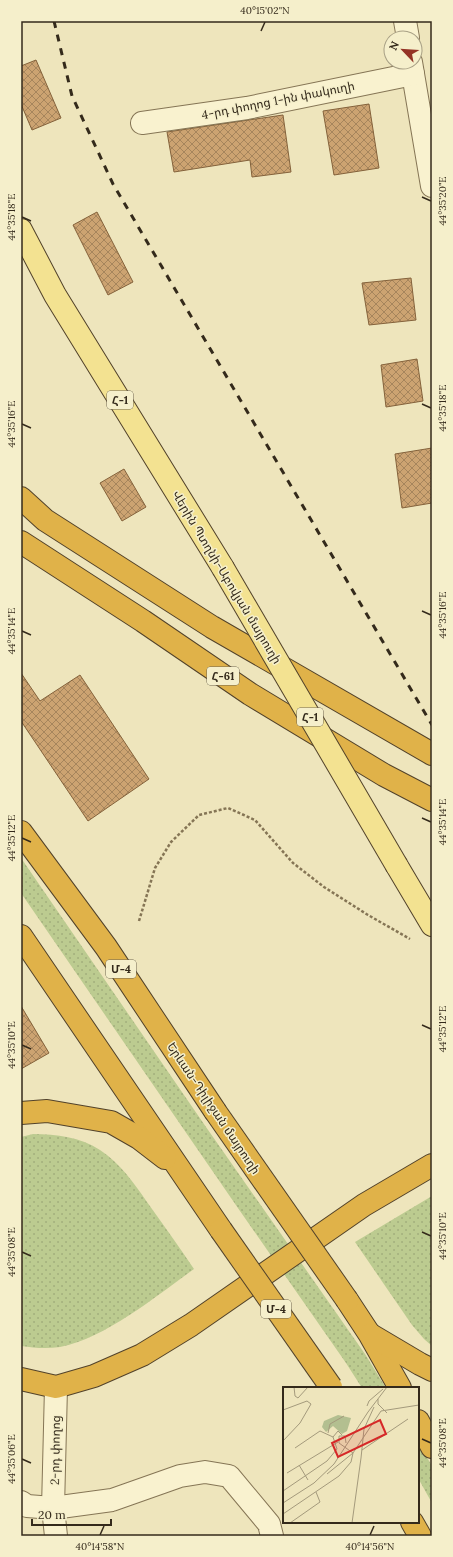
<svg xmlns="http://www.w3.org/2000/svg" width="453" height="1557" font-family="Lora,'Noto Sans Armenian',serif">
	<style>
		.grass { fill: url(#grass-dots) }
		.building { fill: url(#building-cross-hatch); stroke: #84623b }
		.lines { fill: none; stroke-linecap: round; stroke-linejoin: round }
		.street-casing { stroke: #857555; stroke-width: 24 }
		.primary-casing { stroke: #52422a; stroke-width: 24 }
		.highway-casing { stroke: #52422a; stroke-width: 24 }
		.path { stroke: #857555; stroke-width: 2.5; stroke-dasharray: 3 2; stroke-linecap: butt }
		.street { stroke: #f9f2cf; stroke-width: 22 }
		.primary { stroke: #f3e291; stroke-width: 22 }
		.highway { stroke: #e0b249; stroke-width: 22 }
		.rail { stroke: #342a1b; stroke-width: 3; stroke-dasharray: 7 7; stroke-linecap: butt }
		.primary-bridge-casing { stroke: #52422a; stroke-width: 24; stroke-linecap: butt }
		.highway-bridge-casing { stroke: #52422a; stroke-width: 24; stroke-linecap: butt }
		.primary-bridge { stroke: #f3e291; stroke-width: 22 }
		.highway-bridge { stroke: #e0b249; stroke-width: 22 }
		.ticks { fill: none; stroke: #342a1b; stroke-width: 1.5 }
		.labels { text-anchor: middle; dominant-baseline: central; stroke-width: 3; stroke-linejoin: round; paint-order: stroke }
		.shield { fill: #f5efcb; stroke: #6e6550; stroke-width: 1 }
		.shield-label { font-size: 11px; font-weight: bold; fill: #342a1b }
		.street-label { font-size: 12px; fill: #342a1b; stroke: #f5efcb }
		.inset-road { fill: none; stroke: #a49a7c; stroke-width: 1 }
		.view { fill: #d62828; fill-opacity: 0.15; stroke: #d62828; stroke-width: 2 }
		.inset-edge { fill: none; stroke: #342a1b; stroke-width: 2 }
		.neatline { fill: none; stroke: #342a1b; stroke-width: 1.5 }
		.ticks-label { font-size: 10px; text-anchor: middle; fill: #342a1b }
	</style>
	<defs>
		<pattern id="grass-dots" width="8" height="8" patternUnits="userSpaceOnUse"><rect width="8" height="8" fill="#bccb90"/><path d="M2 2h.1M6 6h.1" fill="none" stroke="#a2ae7c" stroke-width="1.8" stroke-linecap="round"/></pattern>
		<pattern id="building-cross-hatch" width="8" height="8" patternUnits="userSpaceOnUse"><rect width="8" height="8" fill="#cca371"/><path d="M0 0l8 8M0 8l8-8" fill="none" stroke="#a6855c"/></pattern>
	</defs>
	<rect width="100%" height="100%" fill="#eee5bc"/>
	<!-- grass -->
	<g class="grass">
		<polygon points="21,858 206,1127 365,1354 386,1388 362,1388 346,1363 240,1211 21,893"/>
		<path d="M33,1134C57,1134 80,1137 100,1150C120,1163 134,1183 147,1202C163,1224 179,1247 194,1269C156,1296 106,1338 60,1347C47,1349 34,1348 21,1346V1137Z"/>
		<polygon points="432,1196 432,1346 424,1339 412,1325 355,1242"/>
		<polygon points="418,1442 432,1466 432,1503 418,1478"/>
	</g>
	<!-- building -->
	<g class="building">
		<polygon points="36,60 61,118 32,130 21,104 21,66"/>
		<polygon points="369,104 379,168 334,175 323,111"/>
		<polygon points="283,115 291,172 252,177 250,160 174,172 167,132"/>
		<polygon points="97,212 133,282 108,295 73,225"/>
		<polygon points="411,278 416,320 369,325 362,283"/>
		<polygon points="417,359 423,401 386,407 381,365"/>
		<polygon points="432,448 432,503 402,508 395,454"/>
		<polygon points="124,469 146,507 122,521 100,483"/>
		<polygon points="21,673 40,701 80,675 149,779 88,821 21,721"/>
		<polygon points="21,1006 49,1053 21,1069"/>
	</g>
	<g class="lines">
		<defs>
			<g id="street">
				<polyline points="405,21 408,38"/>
				<polyline points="411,62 432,186"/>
				<polyline points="142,123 247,108 413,74"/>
				<polyline points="21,1502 27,1506 53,1508 112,1500 180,1476 205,1472 229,1476 269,1524 272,1536"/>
				<polyline points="56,1536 53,1508 56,1387"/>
			</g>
			<g id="primary">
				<polyline points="21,230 55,295 223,568"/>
				<polyline points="397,866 432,925"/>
			</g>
			<g id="highway">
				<polyline points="21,498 45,520 212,627 432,754"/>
				<polyline points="21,542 143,621 250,694 384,775 432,800"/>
				<polyline points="21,832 106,947 215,1111"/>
				<polyline points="21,936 221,1230"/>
				<polyline points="21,1113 47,1111 111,1122 139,1138 165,1158"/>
				<polyline points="347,1300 370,1335 400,1388"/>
				<polyline points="371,1335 420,1364 432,1370"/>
				<polyline points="21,1379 56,1387 94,1376 142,1355 191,1325 364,1205 432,1165"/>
				<polyline points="418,1421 432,1447"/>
				<polyline points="412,1522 420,1536"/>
			</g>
		</defs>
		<!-- street casing -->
		<use href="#street" class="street-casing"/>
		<!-- primary casing -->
		<use href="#primary" class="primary-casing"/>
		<!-- highway casing -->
		<use href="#highway" class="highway-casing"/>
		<!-- path -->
		<polyline class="path" points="139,921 155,868 171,842 199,815 228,808 255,820 293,863 324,887 368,915 410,939"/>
		<!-- street -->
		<use href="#street" class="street"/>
		<!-- primary -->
		<use href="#primary" class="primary"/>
		<!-- highway -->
		<use href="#highway" class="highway"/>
		<!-- rail -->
		<polyline class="rail" points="54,21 72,96 113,184 432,725"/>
		<defs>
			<polyline id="primary-bridge" points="223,568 397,866"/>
			<g id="highway-bridge">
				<polyline points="215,1111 347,1300"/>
				<polyline points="221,1230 331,1387"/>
			</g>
		</defs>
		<!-- primary-bridge casing -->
		<use href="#primary-bridge" class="primary-bridge-casing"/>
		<!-- highway-bridge casing -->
		<use href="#highway-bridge" class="highway-bridge-casing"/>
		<!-- primary-bridge -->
		<use href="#primary-bridge" class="primary-bridge"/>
		<!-- highway-bridge -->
		<use href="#highway-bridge" class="highway-bridge"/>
	</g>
	<!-- ticks -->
	<path class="ticks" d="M261,31L265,22M422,197L431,201M22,217L31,221M422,404L431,408M22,424L31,428M422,611L431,615M22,631L31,635M422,818L431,822M22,838L31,842M422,1025L431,1029M22,1045L31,1049M422,1232L431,1236M22,1252L31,1256M422,1439L431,1443M22,1459L31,1463M100,1535L104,1526M370,1535L374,1526"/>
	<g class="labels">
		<!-- shield labels -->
		<g class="shield">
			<rect x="107" y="391" width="26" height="18" rx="3"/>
			<rect x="207" y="667" width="32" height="18" rx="3"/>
			<rect x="297" y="708" width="26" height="18" rx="3"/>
			<rect x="106" y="960" width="30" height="18" rx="3"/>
			<rect x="261" y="1300" width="30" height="18" rx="3"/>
		</g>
		<g class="shield-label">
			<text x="120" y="400">Հ-1</text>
			<text x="223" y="676">Հ-61</text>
			<text x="310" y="717">Հ-1</text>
			<text x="121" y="969">Մ-4</text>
			<text x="276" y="1309">Մ-4</text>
		</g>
		<!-- street labels -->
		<g class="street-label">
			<text transform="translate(278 100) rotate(-11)">4-րդ փողոց 1-ին փակուղի</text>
			<text transform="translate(227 577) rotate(59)">Վերին Պտղնի-Աբովյան մայրուղի</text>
			<text transform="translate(214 1108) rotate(56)">Երևան-Դիլիջան մայրուղի</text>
			<text transform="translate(55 1450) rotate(-89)">2-րդ փողոց</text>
		</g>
	</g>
	<!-- overview -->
	<g transform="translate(283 1387)">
		<rect width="136" height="136" fill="#eee5bc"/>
		<path d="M55,28L68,31L64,44L59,47L50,39L43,45L39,40L41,34Z" fill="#b3bf90"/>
		<path class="inset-road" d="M11,0L12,9L15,11L25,0M95,12V17L104,26M84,19L86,14L100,2M0,23L24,14L28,17L17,36L0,54M45,46L47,37L61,29M50,50L55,44L59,48M79,63L125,32M70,66L98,24L136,18M78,71L81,42L91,20M16,78L25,93M4,86L55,55M44,87L70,66L56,56V49H62L63,56M0,104L44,74L54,62L50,50L37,44L12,61M0,116L31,96L51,77L85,25L104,0M0,127L56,89L68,75L70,66M7,136L37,115L33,105M69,136L78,71"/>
		<path class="view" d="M97,33L103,47L55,70L49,56Z"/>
		<rect width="136" height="136" class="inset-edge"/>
	</g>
	<!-- border -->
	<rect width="453" height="1557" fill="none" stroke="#f5efcb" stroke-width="44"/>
	<!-- north arrow -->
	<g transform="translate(403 50) rotate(295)"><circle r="19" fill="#f5efcb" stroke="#a8a085"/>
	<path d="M0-3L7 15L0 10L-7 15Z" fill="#943325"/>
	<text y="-6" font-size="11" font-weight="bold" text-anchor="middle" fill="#342a1b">N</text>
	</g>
	<!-- scale -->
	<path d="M32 1519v6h79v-6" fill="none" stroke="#342a1b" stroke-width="2"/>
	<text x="38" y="1519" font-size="12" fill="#342a1b" stroke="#f5efcb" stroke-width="3" paint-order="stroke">20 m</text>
	<rect x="22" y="22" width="409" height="1513" class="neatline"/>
	<g class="ticks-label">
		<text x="265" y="14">40°15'02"N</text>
		<text transform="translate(442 201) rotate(-90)" y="4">44°35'20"E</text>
		<text transform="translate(11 217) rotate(-90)" y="4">44°35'18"E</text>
		<text transform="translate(442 408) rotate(-90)" y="4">44°35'18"E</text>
		<text transform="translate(11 424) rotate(-90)" y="4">44°35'16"E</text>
		<text transform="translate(442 615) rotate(-90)" y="4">44°35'16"E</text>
		<text transform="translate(11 631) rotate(-90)" y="4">44°35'14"E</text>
		<text transform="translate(442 822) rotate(-90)" y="4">44°35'14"E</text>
		<text transform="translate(11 838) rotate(-90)" y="4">44°35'12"E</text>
		<text transform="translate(442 1029) rotate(-90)" y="4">44°35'12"E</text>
		<text transform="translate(11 1045) rotate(-90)" y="4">44°35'10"E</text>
		<text transform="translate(442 1236) rotate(-90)" y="4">44°35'10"E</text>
		<text transform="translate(11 1252) rotate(-90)" y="4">44°35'08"E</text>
		<text transform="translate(442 1443) rotate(-90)" y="4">44°35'08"E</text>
		<text transform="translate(11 1459) rotate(-90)" y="4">44°35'06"E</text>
		<text x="100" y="1550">40°14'58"N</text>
		<text x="370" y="1550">40°14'56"N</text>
	</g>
</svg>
